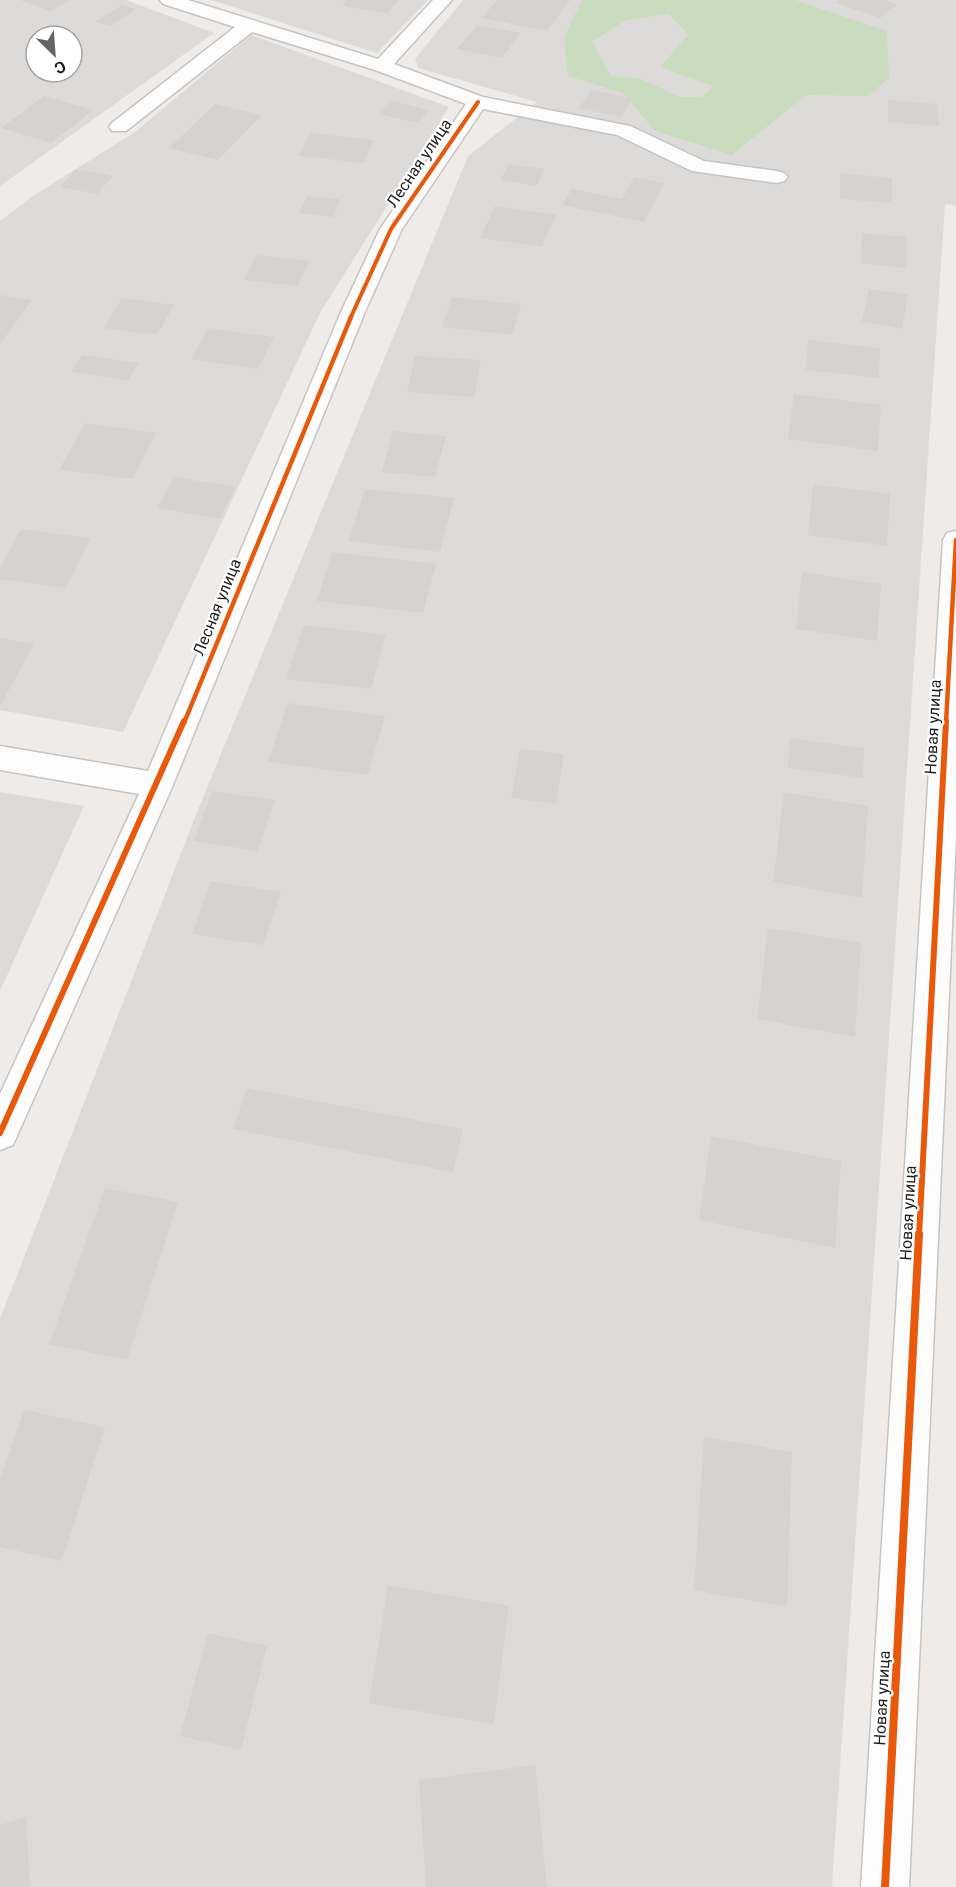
<svg xmlns="http://www.w3.org/2000/svg" width="956" height="1887" font-family="Roboto,sans-serif">
	<style>
		.residential { fill: #dddbd9; fill-rule: evenodd }
		.forest { fill: #c9dcbe; fill-rule: evenodd }
		.building { fill: #d5d2cf }
		.lines { fill: none; stroke-linecap: round; stroke-linejoin: round }
		.minor-casing { stroke: #c6c5c4; stroke-width: 3 }
		.minor { fill: #fcfcfc; fill-rule: evenodd }
		.cycleway-far3-casing { stroke: #fff; stroke-width: 6 }
		.cycleway-far2-casing { stroke: #fff; stroke-width: 8 }
		.cycleway-far1-casing { stroke: #fff; stroke-width: 10 }
		.cycleway-casing { stroke: #fff; stroke-width: 11 }
		.cycleway-far3 { stroke: #e8590c; stroke-width: 4 }
		.cycleway-far2 { stroke: #e8590c; stroke-width: 4.5 }
		.cycleway-far1 { stroke: #e8590c; stroke-width: 6 }
		.cycleway { stroke: #e8590c; stroke-width: 8 }
		.labels { text-anchor: middle; dominant-baseline: central; stroke-width: 4.5; stroke-linejoin: round; paint-order: stroke }
		.street-label { font-size: 16px; fill: #1f1f1f; stroke: #fff }
	</style>
	<rect width="100%" height="100%" fill="#eeebe8"/>
	<!-- residential -->
	<g class="residential">
		<path d="M0,0H126L214,33L0,186ZM36,36H72V72H36Z"/>
		<polygon points="211,0 428,0 377,53"/>
		<polygon points="463,0 956,0 956,205 945,204 832,1887 0,1887 0,1319 197,812 468,156 537,102 418,68 415,59"/>
		<polygon points="251,35 449,107 320,313 123,732 0,710 0,221 33,196 135,132"/>
		<polygon points="0,792 84,806 0,991"/>
	</g>
	<!-- forest -->
	<path class="forest" d="M582,0H795L887,31L889,77L869,96L806,95L732,155L655,131L623,93L568,76L564,37ZM669,14L688,35L660,67L713,86L702,97H680L641,79L611,76L592,42L626,20Z"/>
	<!-- building -->
	<g class="building">
		<polygon points="20,0 70,0 51,11"/>
		<polygon points="347,0 398,0 388,13 342,6"/>
		<polygon points="497,0 570,0 547,31 482,18"/>
		<polygon points="840,0 884,0 897,4 880,18 836,3"/>
		<polygon points="122,5 136,9 111,26 96,22"/>
		<polygon points="477,25 521,33 502,58 457,49"/>
		<polygon points="592,90 633,99 621,117 579,108"/>
		<polygon points="44,96 93,110 51,143 1,128"/>
		<polygon points="888,100 937,104 939,126 888,122"/>
		<polygon points="392,101 429,110 417,123 379,114"/>
		<polygon points="215,104 262,115 218,160 169,148"/>
		<polygon points="310,133 373,140 364,163 299,156"/>
		<polygon points="509,164 545,169 536,186 500,180"/>
		<polygon points="76,169 113,176 97,194 60,187"/>
		<polygon points="840,173 892,178 892,203 840,199"/>
		<polygon points="634,177 664,183 644,222 562,205 572,189 622,199"/>
		<polygon points="307,196 340,199 334,217 299,213"/>
		<polygon points="495,206 556,215 542,247 480,238"/>
		<polygon points="862,233 907,237 907,268 861,263"/>
		<polygon points="256,255 309,261 298,286 244,280"/>
		<polygon points="869,289 908,295 902,329 862,322"/>
		<polygon points="0,295 32,300 0,344"/>
		<polygon points="452,297 521,304 512,335 442,327"/>
		<polygon points="122,298 174,305 157,335 104,328"/>
		<polygon points="208,328 274,337 258,369 191,359"/>
		<polygon points="808,340 880,348 879,378 806,370"/>
		<polygon points="82,355 139,363 128,380 71,372"/>
		<polygon points="415,356 481,360 474,397 407,392"/>
		<polygon points="794,394 881,405 878,451 788,439"/>
		<polygon points="85,423 156,433 133,479 59,470"/>
		<polygon points="393,431 446,436 435,477 382,472"/>
		<polygon points="174,477 235,487 219,519 157,508"/>
		<polygon points="813,484 890,494 887,546 808,535"/>
		<polygon points="365,489 454,498 440,552 349,541"/>
		<polygon points="21,529 90,538 66,588 0,579 0,568"/>
		<polygon points="332,552 436,564 423,613 317,601"/>
		<polygon points="802,572 881,584 877,641 796,629"/>
		<polygon points="304,625 386,635 371,689 286,679"/>
		<polygon points="0,638 34,644 0,706"/>
		<polygon points="288,703 385,716 368,775 268,762"/>
		<polygon points="790,738 864,748 863,778 788,768"/>
		<polygon points="520,749 564,754 556,804 511,798"/>
		<polygon points="212,791 275,800 258,851 194,841"/>
		<polygon points="784,792 868,806 862,898 773,882"/>
		<polygon points="211,881 281,892 263,945 192,934"/>
		<polygon points="768,928 861,943 855,1037 757,1019"/>
		<polygon points="247,1088 463,1129 453,1172 233,1129"/>
		<polygon points="711,1136 841,1161 835,1248 699,1220"/>
		<polygon points="105,1188 178,1202 127,1360 49,1344"/>
		<polygon points="24,1410 105,1427 62,1561 0,1547 0,1479"/>
		<polygon points="704,1437 792,1452 787,1607 694,1590"/>
		<polygon points="388,1585 509,1606 494,1724 369,1703"/>
		<polygon points="208,1633 267,1646 241,1750 180,1736"/>
		<polygon points="535,1765 547,1887 426,1887 419,1780"/>
		<polygon points="26,1817 30,1887 0,1887 0,1825"/>
	</g>
	<g class="lines">
		<defs>
			<g id="minor">
				<polygon points="160,0 188,0 378,59 433,0 452,0 394,64 483,97 630,126 704,161 777,171 784,173 788,177 784,181 777,183 692,171 617,135 483,109 402,229 365,312 173,785 13,1145 0,1150 0,1094 139,794 0,770 0,746 148,771 341,312 380,229 466,104 375,70 252,32 126,131 112,131 109,127 112,123 235,27 163,4"/>
				<polygon points="956,531 956,837 909,1887 861,1887 943,540 947,533"/>
			</g>
		</defs>
		<!-- minor casing -->
		<use href="#minor" class="minor-casing"/>
		<!-- minor -->
		<use href="#minor" class="minor"/>
		<defs>
			<polyline id="cycleway-far3" points="350,319 391,229 478,102"/>
			<g id="cycleway-far2">
				<polyline points="184,723 351,317"/>
				<polyline points="946,723 956,540"/>
			</g>
			<g id="cycleway-far1">
				<polyline points="0,1133 184,721"/>
				<polyline points="919,1236 946,721"/>
			</g>
			<polyline id="cycleway" points="885,1887 919,1234"/>
		</defs>
		<!-- cycleway-far3 casing -->
		<use href="#cycleway-far3" class="cycleway-far3-casing"/>
		<!-- cycleway-far2 casing -->
		<use href="#cycleway-far2" class="cycleway-far2-casing"/>
		<!-- cycleway-far1 casing -->
		<use href="#cycleway-far1" class="cycleway-far1-casing"/>
		<!-- cycleway casing -->
		<use href="#cycleway" class="cycleway-casing"/>
		<!-- cycleway-far3 -->
		<use href="#cycleway-far3" class="cycleway-far3"/>
		<!-- cycleway-far2 -->
		<use href="#cycleway-far2" class="cycleway-far2"/>
		<!-- cycleway-far1 -->
		<use href="#cycleway-far1" class="cycleway-far1"/>
		<!-- cycleway -->
		<use href="#cycleway" class="cycleway"/>
	</g>
	<g class="labels">
		<!-- street labels -->
		<g class="street-label">
			<text transform="translate(419 163) rotate(-56)">Лесная улица</text>
			<text transform="translate(217 607) rotate(-68)">Лесная улица</text>
			<text transform="translate(933 727) rotate(-87)">Новая улица</text>
			<text transform="translate(908 1213) rotate(-87)">Новая улица</text>
			<text transform="translate(882 1698) rotate(-87)">Новая улица</text>
		</g>
	</g>
	<!-- north arrow -->
	<g transform="translate(54 54) rotate(155)"><circle r="28" fill="#ffffff" stroke="#a5a5a5" stroke-width="1.5"/>
	<path d="M0-4.5L10 22L0 15L-10 22Z" fill="#676665"/>
	<text y="-9" font-size="16" font-weight="bold" text-anchor="middle" fill="#1f1f1f">С</text>
	</g>
</svg>
